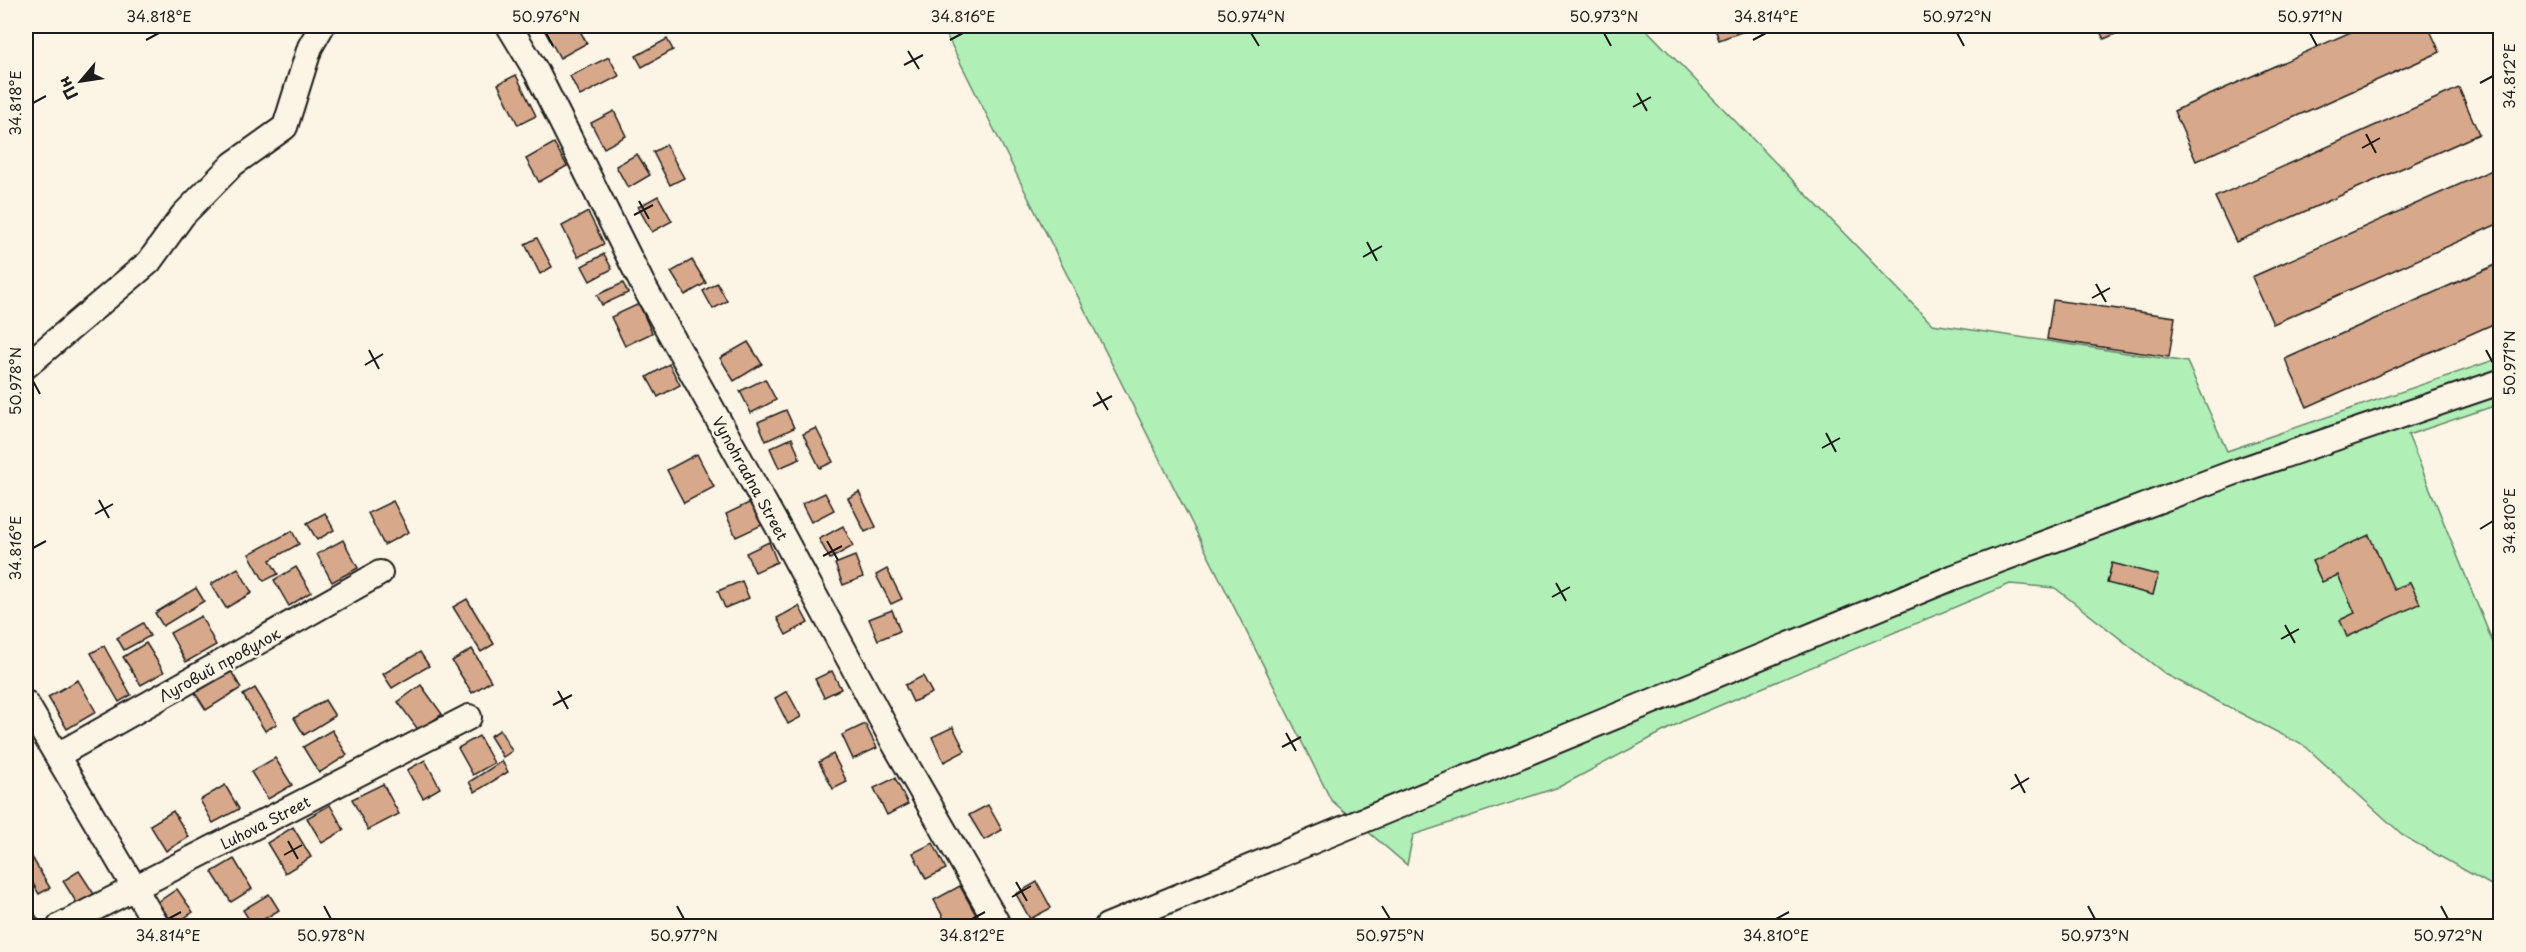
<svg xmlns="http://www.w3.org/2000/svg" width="2526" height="952" font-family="'Playpen Sans',sans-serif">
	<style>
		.green { fill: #b0f0b7; stroke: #66866a; stroke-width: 1.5 }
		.building { fill: #d8a88b; stroke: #1c1c1c; stroke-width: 1.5 }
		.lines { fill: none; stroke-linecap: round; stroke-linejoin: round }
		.minor-casing { stroke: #1c1c1c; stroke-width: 28 }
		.minor { stroke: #fcf5e5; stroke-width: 24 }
		.ticks { fill: none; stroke: #1c1c1c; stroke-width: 2 }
		.labels { text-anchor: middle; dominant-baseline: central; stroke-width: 4.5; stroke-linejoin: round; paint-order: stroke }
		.street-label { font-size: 15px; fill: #1c1c1c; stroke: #fcf5e5 }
		.neatline { fill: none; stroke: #1c1c1c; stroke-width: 2 }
		.ticks-label { font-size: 15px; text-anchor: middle; fill: #1c1c1c }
	</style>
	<rect width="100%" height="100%" fill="#fcf5e5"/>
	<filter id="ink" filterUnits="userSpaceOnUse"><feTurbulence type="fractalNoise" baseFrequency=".0167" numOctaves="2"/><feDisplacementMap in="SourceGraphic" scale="12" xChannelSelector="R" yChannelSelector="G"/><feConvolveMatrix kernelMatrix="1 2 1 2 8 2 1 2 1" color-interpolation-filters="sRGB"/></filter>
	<g filter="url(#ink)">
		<!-- green -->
		<polygon class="green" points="942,26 1631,26 1636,29 1645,28 1932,324 2187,362 2227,451 2500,358 2500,404 2408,435 2500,660 2500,890 2405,837 2306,747 2167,675 2055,588 2010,584 1685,720 1559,787 1413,835 1407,865 1331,800"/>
		<!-- building -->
		<g class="building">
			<polygon points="542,26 577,26 587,43 560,58"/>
			<polygon points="1714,26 1758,26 1719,40"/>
			<polygon points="2097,26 2133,26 2104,39"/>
			<polygon points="2364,26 2428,26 2440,52 2196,161 2174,111"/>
			<polygon points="667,39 673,50 642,67 636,56"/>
			<polygon points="609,57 619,76 580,96 570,76"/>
			<polygon points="516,75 536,116 518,125 498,84"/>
			<polygon points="2459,88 2479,134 2236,242 2215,197"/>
			<polygon points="614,111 626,136 604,148 591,123"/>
			<polygon points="554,143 567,166 539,182 526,159"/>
			<polygon points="666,145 684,178 670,185 653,152"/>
			<polygon points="637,154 650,175 628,188 616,166"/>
			<polygon points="2494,169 2500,183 2500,223 2273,324 2252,277"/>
			<polygon points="658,196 672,221 652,232 638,207"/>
			<polygon points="588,212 604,244 578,257 562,226"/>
			<polygon points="537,238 552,267 540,274 525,244"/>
			<polygon points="604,254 612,269 590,281 582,266"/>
			<polygon points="692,260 706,283 685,295 671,272"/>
			<polygon points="2500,263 2500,321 2307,407 2285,359"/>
			<polygon points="623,283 628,293 602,305 597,295"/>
			<polygon points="717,283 727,301 713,309 703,291"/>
			<polygon points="2053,300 2175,317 2169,357 2047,339"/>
			<polygon points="639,304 652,333 625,346 611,317"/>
			<polygon points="748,342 762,364 734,381 720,358"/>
			<polygon points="669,364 680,385 658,397 647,377"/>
			<polygon points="765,379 776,400 751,413 740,391"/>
			<polygon points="786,410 794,428 766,441 758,422"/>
			<polygon points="816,428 833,462 820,468 803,434"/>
			<polygon points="792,438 800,459 779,468 770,448"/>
			<polygon points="697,454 714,487 684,503 667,470"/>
			<polygon points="859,492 876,527 865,532 848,498"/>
			<polygon points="825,493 834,510 811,522 802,504"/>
			<polygon points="393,501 409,532 384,545 368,513"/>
			<polygon points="751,502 762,525 736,537 726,514"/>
			<polygon points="325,513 334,530 317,540 307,523"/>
			<polygon points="843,526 853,546 830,559 819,539"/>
			<polygon points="292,531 299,544 270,560 278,574 264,581 249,554"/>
			<polygon points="2369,535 2394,590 2410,582 2420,604 2347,637 2340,620 2355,613 2338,575 2322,582 2312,561"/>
			<polygon points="343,540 358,568 332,582 317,554"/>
			<polygon points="769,542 777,562 755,572 746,553"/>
			<polygon points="855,556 863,577 843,585 835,564"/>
			<polygon points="2112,563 2158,575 2153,595 2107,583"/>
			<polygon points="296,567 311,592 289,606 274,580"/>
			<polygon points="238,568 252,593 226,608 211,584"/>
			<polygon points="887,569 902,599 891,604 876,575"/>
			<polygon points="742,581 749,598 725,608 718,591"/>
			<polygon points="196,588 204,601 163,626 155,613"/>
			<polygon points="467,599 494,644 481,652 453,607"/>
			<polygon points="799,606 808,623 786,635 777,618"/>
			<polygon points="892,610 900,631 878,640 869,619"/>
			<polygon points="201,616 216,645 186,662 170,633"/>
			<polygon points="143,623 150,636 124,650 117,638"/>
			<polygon points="146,643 164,672 141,685 123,657"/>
			<polygon points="104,646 131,695 119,702 91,653"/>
			<polygon points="472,649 491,681 472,693 452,661"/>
			<polygon points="420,652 429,666 392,688 383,674"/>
			<polygon points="231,671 241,688 206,710 195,693"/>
			<polygon points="832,671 841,689 824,697 815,679"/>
			<polygon points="923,676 932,693 913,702 905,685"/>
			<polygon points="78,680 96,712 67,729 48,697"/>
			<polygon points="421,685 442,714 419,731 398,702"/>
			<polygon points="255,688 277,724 265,731 243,695"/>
			<polygon points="787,691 801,717 788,724 775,698"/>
			<polygon points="325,700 335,716 304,735 294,718"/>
			<polygon points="865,724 877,748 853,759 842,735"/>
			<polygon points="953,727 965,751 944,762 932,737"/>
			<polygon points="332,730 347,755 319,773 303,747"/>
			<polygon points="500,730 512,751 503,757 490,736"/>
			<polygon points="479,736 494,763 473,775 458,748"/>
			<polygon points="833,754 847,782 833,789 819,762"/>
			<polygon points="275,758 292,785 268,799 251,772"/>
			<polygon points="425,760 440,788 423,798 407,770"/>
			<polygon points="502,761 508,772 475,792 469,782"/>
			<polygon points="895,778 908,804 887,815 874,788"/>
			<polygon points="383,784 399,814 368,830 352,799"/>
			<polygon points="225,785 239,809 213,823 200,800"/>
			<polygon points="330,805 344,830 322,843 307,818"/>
			<polygon points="988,805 1002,830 984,840 969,815"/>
			<polygon points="173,811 189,837 166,851 150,825"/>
			<polygon points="293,827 311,857 285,873 267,843"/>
			<polygon points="933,843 946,869 926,879 913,853"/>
			<polygon points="26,847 50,888 39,894 26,872"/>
			<polygon points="234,859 252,889 231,902 212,872"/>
			<polygon points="79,871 94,894 78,905 63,881"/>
			<polygon points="1037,882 1051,908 1030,919 1016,894"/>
			<polygon points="960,886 982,926 948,926 934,900"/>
			<polygon points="177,889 193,912 174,925 158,902"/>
			<polygon points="269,894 279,910 253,926 243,910"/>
			<polygon points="26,900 38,919 27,926 26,926"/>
		</g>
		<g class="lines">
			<defs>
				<g id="minor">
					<polyline points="509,26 536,71 642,283 784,538 895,745 999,926"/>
					<polyline points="26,366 149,262 183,215 233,164 285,127 310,47 322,26"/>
					<polyline points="26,703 157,926"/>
					<polyline points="58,755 380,573"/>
					<polyline points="60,926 469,717"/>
					<polyline points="1107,926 1954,577 2238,471 2500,382"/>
				</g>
			</defs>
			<!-- minor casing -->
			<use href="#minor" class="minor-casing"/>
			<!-- minor -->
			<use href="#minor" class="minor"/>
		</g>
	</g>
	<!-- ticks -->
	<path class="ticks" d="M546,33L553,46M1251,33L1259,46M1604,33L1611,46M1957,33L1964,46M2310,33L2317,46M146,40L159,33M950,40L963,33M1753,40L1766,33M908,51L919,69M904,65L923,55M2480,83L2493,76M1637,93L1647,111M33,103L46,96M1633,107L1651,97M2366,134L2376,153M2362,148L2380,138M639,201L649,219M634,215L653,205M1367,242L1377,261M1363,257L1382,246M2096,284L2106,302M2092,298L2110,288M369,350L379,369M2486,350L2493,363M365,365L383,354M33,381L40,394M1097,392L1108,410M1093,406L1112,396M1826,433L1836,452M1822,448L1840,438M99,500L109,518M95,514L113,504M2480,529L2493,521M827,541L838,560M33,548L46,541M823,556L842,546M1556,583L1566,601M1552,597L1570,587M2285,625L2295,643M2281,639L2299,629M558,691L568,709M553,705L572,695M1286,733L1296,751M1282,747L1301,737M2015,774L2025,793M2011,789L2029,778M288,841L298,859M284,855L302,845M1016,882L1027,901M1012,897L1031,886M324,906L331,919M677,906L684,919M1382,906L1390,919M2088,906L2095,919M2441,906L2448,919M168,919L181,912M972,919L985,912M1776,919L1789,912"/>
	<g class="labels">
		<!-- street labels -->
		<g class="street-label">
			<text transform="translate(751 478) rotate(61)">Vynohradna Street</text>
			<text transform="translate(219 664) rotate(-29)">Луговий провулок</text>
			<text transform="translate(265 822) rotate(-27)">Luhova Street</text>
		</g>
	</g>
	<!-- margin -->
	<rect width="2526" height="952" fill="none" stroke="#fcf5e5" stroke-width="66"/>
	<!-- north arrow -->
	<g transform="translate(81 81) rotate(241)" stroke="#fcf5e5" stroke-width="4.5" paint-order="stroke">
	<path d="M0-4.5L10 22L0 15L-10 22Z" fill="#1c1c1c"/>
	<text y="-9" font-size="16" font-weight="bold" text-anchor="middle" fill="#1c1c1c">Пн</text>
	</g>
	<rect x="33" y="33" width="2460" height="886" class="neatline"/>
	<g class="ticks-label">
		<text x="159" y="22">34.818°E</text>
		<text x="546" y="22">50.976°N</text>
		<text x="963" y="22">34.816°E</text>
		<text x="1251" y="22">50.974°N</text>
		<text x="1604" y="22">50.973°N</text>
		<text x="1766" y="22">34.814°E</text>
		<text x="1957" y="22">50.972°N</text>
		<text x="2310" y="22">50.971°N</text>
		<text transform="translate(2510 76) rotate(-90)" y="5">34.812°E</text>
		<text transform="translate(16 103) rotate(-90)" y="5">34.818°E</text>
		<text transform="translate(2510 363) rotate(-90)" y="5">50.971°N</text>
		<text transform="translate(16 381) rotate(-90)" y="5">50.978°N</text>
		<text transform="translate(2510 521) rotate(-90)" y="5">34.810°E</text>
		<text transform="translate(16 548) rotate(-90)" y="5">34.816°E</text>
		<text x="168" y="941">34.814°E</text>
		<text x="331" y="941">50.978°N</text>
		<text x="684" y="941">50.977°N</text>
		<text x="972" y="941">34.812°E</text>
		<text x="1390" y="941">50.975°N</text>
		<text x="1776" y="941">34.810°E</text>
		<text x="2095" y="941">50.973°N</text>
		<text x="2448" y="941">50.972°N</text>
	</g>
</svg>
